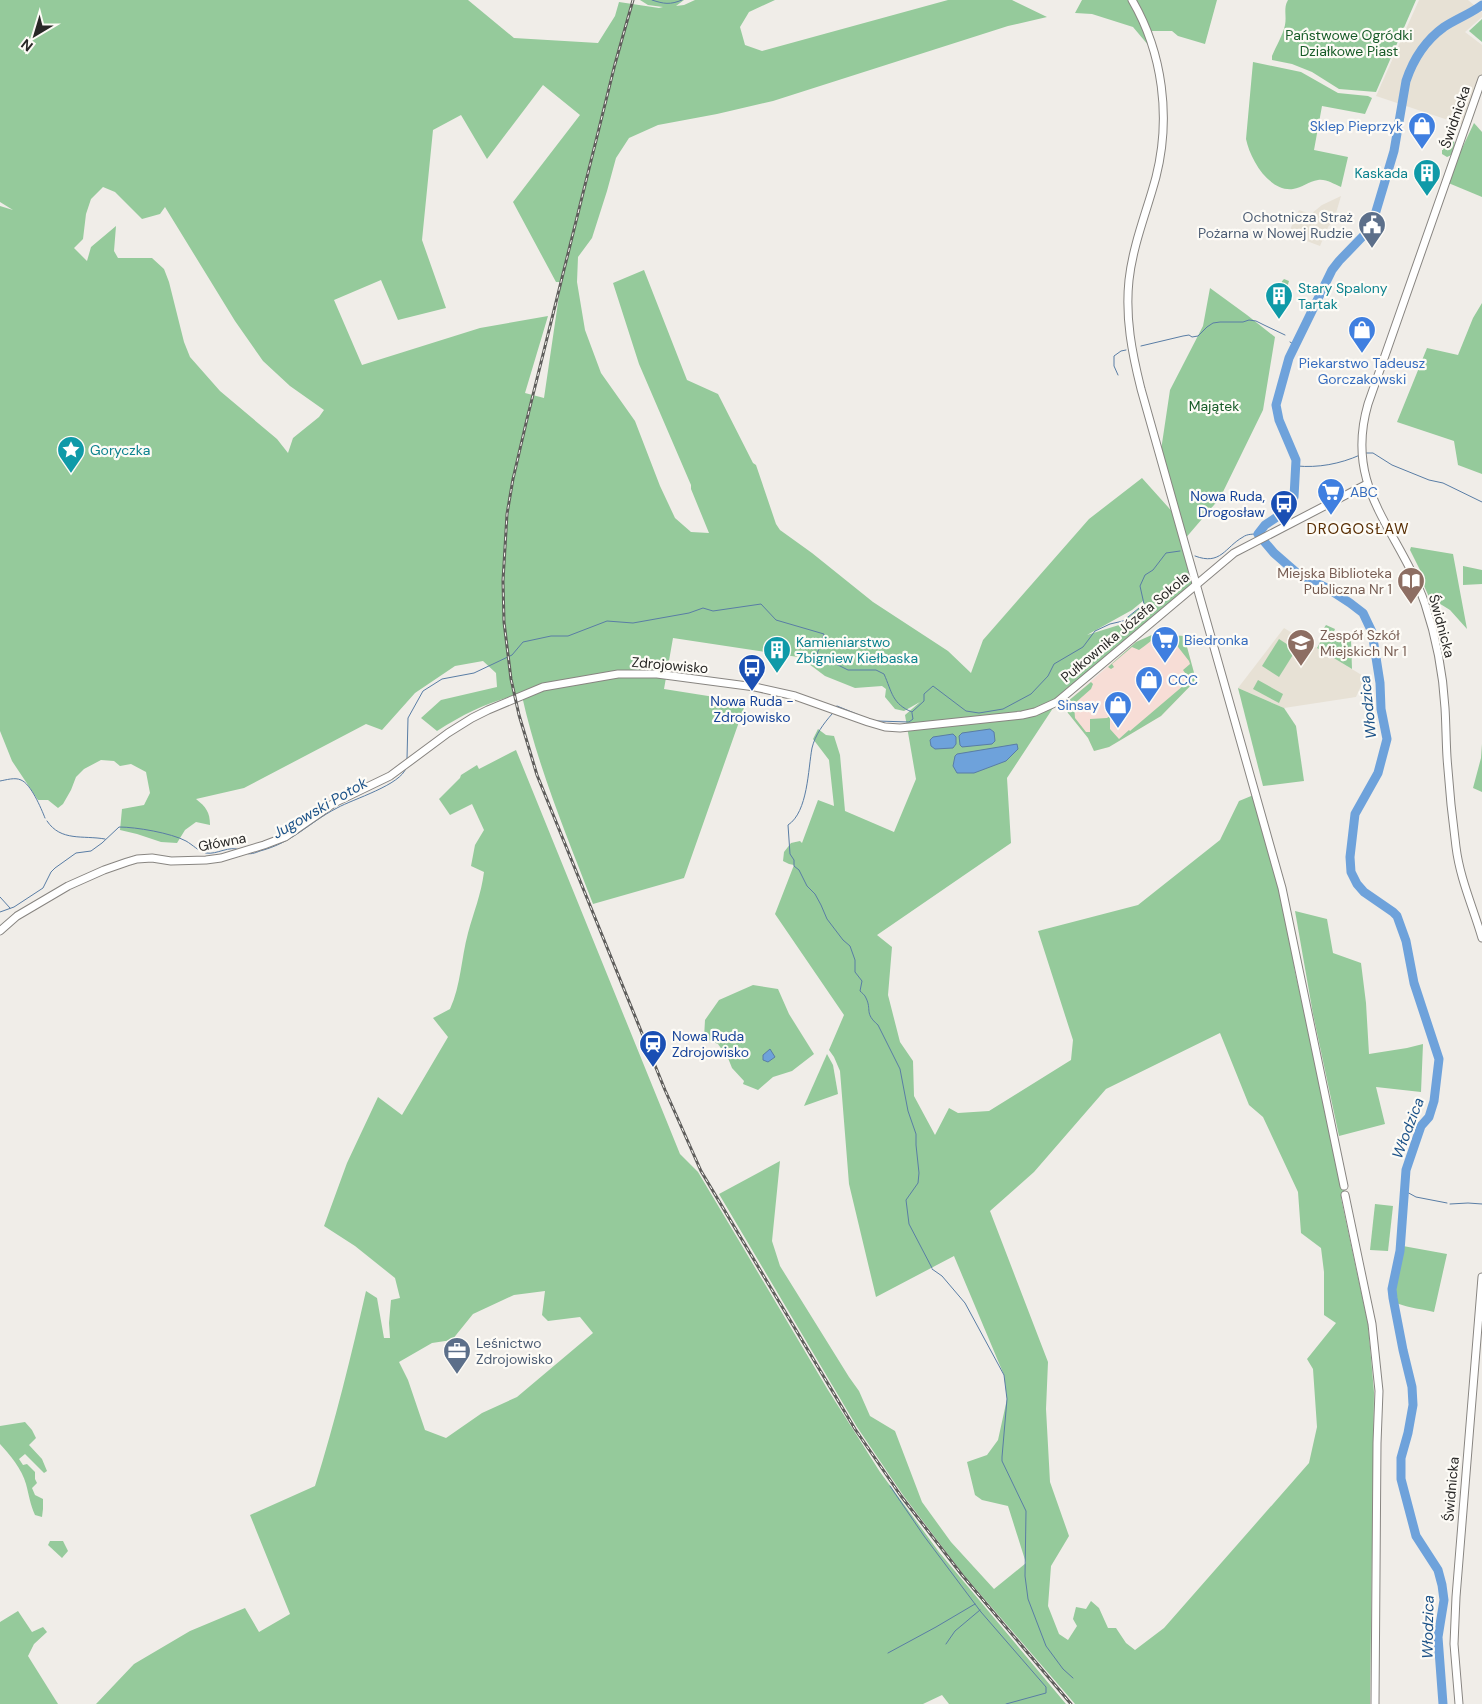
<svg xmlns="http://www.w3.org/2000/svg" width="1482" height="1704" font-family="'DM Sans',sans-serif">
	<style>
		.commercial { fill: #f7ddd6 }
		.built { fill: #e7e1d5 }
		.green { fill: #95ca9b; fill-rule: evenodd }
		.water { fill: #6ea2db; stroke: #597da5 }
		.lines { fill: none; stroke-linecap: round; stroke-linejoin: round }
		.stream { stroke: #597da5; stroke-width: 1 }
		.river { stroke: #6ea2db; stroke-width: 9 }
		.secondary-casing { stroke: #888581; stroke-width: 9 }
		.secondary { stroke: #fff; stroke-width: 7 }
		.rail-casing { stroke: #5f5e5c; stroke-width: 3 }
		.rail { stroke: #fdfbf6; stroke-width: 1; stroke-dasharray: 4; stroke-linecap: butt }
		.labels { text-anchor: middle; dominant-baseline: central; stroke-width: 4.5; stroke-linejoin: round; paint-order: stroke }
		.park-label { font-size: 14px; fill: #175b28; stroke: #fdfbf6 }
		.street-label { font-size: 14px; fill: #282726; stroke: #fdfbf6 }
		.shop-label { font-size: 14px; fill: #366cbe; stroke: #fdfbf6; text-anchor: start }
		.culture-label { font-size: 14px; fill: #0d838f; stroke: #fdfbf6; text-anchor: start }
		.service-label { font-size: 14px; fill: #4e5e75; stroke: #fdfbf6; text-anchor: end }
		.transit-label { font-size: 14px; fill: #164399; stroke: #fdfbf6; text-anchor: end }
		.education-label { font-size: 14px; fill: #785e54; stroke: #fdfbf6; text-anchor: end }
		.neighbourhood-label { font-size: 15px; letter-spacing: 1px; fill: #582e04; stroke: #fdfbf6 }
		.water-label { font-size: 15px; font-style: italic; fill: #1c5288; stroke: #fdfbf6 }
	</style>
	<rect width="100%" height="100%" fill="#f0ede8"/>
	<!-- commercial -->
	<polygon class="commercial" points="1154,634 1184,636 1196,680 1161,716 1109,747 1094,751 1088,738 1064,708 1067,702 1136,642"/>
	<!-- built -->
	<g class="built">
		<polygon points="1419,0 1468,0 1482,12 1482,17 1465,32 1482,45 1482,76 1463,125 1376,96"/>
		<polygon points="1341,196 1334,220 1328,227 1320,246 1288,234 1299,210 1311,214 1322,205"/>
		<polygon points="1284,628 1365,677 1356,697 1284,708 1238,688"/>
	</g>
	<!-- green -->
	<g class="green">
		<path d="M0,0H468L514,38L598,43L615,16L619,2L659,8L663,7L648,5L640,0H684L676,6L684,5L695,0H775L749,12L740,27L745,45L762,51L948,0H1012L1047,17L1008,26L773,101L717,114L658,125L629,138L616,158L607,191L592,238L578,257L577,282L585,330L601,373L635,421L660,486L675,518L691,532L709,533L691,489V485L639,364L613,283L644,270L687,380L718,394L753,463L756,465L776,524L780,530L812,553L873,602L948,651L971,673L983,640L1089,519L1142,478L1177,517L1160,457L1170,390L1203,326L1210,288L1247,315L1275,337L1263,410L1220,498L1184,540L1197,583L1057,702L1007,778L1011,843L877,935L892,947L888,995L900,1042L913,1061L914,1096L935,1135L949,1108L958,1113L989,1111L1071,1060L1073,1040L1038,931L1138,905L1220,840L1239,801L1256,794L1282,888L1295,972L1344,1186L1345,1195L1341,1198L1368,1324L1374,1392L1370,1704H1075L963,1574L903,1495L857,1427L719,1194L780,1161L772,1241L780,1266L849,1377L859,1391L870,1416L895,1431L922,1502L951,1542L994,1589L1026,1563L1008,1506L982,1500L975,1495L967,1462L987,1455L998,1440L1007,1399L1004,1375L954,1256L876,1297L849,1184L840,1071L834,1057L829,1050L844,1015L775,914L794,865L789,864L783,861L784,852L791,843L800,841L802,843L818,800L834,806L829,760L813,739L818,729L826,735L834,736L840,755L845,811L894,832L916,779L905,715L920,702L904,711L895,709L885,697L886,689L882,686L855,688L825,676L809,664L807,665L798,657L673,638L664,689L746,702L684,878L593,904C567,836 538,768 522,696L532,691C494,700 470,710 437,731L421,718L441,700L497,687L496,673L483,661L455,666L415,693L382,730L366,724L244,788L196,799C206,807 210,812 210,825L196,822L185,830L177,843L161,842L137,834L120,830L122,809L144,805L150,793L146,772L131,764L120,766L114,761L101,760L84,769L76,777L71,790L63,804L58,808L48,800H38L12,761L0,731V206L13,210L0,202ZM543,85L580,115L513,202L556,282H561L544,398L525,393L548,316L480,328L362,365L334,300L381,280L398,320L446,308L422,240L433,130L461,115L487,159ZM103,187L115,192L142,219L160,214L165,207L235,321L263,361L290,386L324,410L319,417L293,438L288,453L277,439L220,391L190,357L184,342L169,282L164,269L152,258H118L114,251L116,226L91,247L87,261L74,248L83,239L86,214L91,199ZM1143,601L1144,604L1119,625L1087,635L1132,610ZM1220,1033L1249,1105L1263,1117L1298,1192L1301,1233L1321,1248L1324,1272V1315L1336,1323L1307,1359L1313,1369L1317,1427L1309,1463L1164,1628L1135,1650L1126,1643L1116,1628H1108L1099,1608L1091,1601L1086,1609L1076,1607L1073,1619L1077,1626L1068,1640L1059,1634L1048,1606L1051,1566L1069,1536L1050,1482L1046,1409L1048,1362L990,1211L1034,1172L1106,1089Z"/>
		<polygon points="1082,0 1217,0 1205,44 1178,36 1172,31 1147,31 1154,52 1133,27 1092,14 1075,13"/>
		<path d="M1288,0H1416L1376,92L1339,89L1312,72L1292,64L1272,60V56C1276,46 1283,35 1285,25C1287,16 1283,8 1288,0Z"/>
		<polygon points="1482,19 1482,42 1469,31"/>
		<path d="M1253,62L1301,72L1338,93L1368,96L1372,98L1365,114L1322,106L1314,150L1348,157L1341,187C1333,184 1327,179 1318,180C1309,181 1302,188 1293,189C1269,192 1250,159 1246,139Z"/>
		<polygon points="1474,123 1482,132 1482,197 1446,182"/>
		<path d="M1451,138L1454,141C1456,148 1454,155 1447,157L1442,154V150H1443L1446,142L1445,141Z"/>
		<path d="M1284,279L1289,281L1283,302L1279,301C1277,293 1279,284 1284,279Z"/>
		<polygon points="1482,303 1482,474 1458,465 1454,441 1397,422 1427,348 1458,355 1473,318"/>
		<polygon points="1411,547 1453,554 1467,629 1450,610 1429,597 1421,579 1420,570 1410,550"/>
		<polygon points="1463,566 1482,570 1482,584 1463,585"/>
		<polygon points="1326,625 1335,629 1333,634 1351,640 1352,669 1317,648 1325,634 1322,631"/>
		<path d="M1154,634L1184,636L1196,680L1161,716L1109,747L1094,751L1088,738L1064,708L1067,702L1091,682L1093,684L1091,689L1074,704L1075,718L1086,732H1090V719L1107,718L1110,716V729L1119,739L1129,730L1130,731L1190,680L1183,670L1190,664L1189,661L1171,638C1157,632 1150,643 1139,650L1132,647L1112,664L1114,667L1111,669L1108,667L1136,642Z"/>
		<polygon points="1279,639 1296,650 1279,677 1262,666"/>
		<polygon points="1258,680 1283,694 1279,703 1253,689"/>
		<polygon points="1238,688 1284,708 1296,726 1304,781 1263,786"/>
		<polygon points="1482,744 1482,792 1473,788 1481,758"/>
		<path d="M516,750L680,1154L698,1172L828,1390L880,1472L939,1552L1066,1704H949L942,1695L923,1704H96L134,1664L190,1631L245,1608L259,1632L290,1614L250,1515L315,1486C335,1422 351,1357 366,1291L377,1298L384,1338H390L389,1323L391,1300L400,1298L395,1278L355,1246L324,1226L347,1163L378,1097L402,1115L448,1037L433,1018L450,1009C461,985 461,959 468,933C474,911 481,895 484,872L471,866L475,845L484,830L472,804L450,815L439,799L460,778L461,775L477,765L479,769ZM545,1291L542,1315L548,1321L580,1317L593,1333L517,1397L482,1413L446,1438L425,1430L408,1380L399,1362L432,1343L452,1340L473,1314L514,1295Z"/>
		<polygon points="1295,911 1327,919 1333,953 1361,963 1366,1003 1369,1054 1407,1048 1423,1044 1421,1092 1376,1087 1385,1124 1339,1136 1313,1014"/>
		<polygon points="753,985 778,989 789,1014 814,1054 792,1071 773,1077 758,1090 743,1084 744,1081 732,1068 728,1058 718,1044 704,1038 705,1020 719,1000"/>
		<polygon points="827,1054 833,1065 838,1094 804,1106"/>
		<polygon points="1375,1204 1393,1206 1388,1251 1370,1250"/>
		<path d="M1403,1246L1447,1254L1434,1312C1423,1309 1409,1308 1399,1304C1386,1299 1397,1263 1400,1251Z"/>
		<path d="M25,1422L32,1430L36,1438L29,1445L42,1459L47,1471L44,1473L25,1454L19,1459L23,1465L27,1464L35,1472V1479L37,1483L32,1488L35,1495L43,1499V1509L42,1517L35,1515C30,1504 29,1495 26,1484C22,1469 10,1455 0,1444V1426Z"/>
		<polygon points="50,1541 63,1541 68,1551 62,1558 48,1545"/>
		<polygon points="18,1611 32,1632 43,1627 47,1632 34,1644 28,1656 58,1704 0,1704 0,1622"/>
	</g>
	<!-- water -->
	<g class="water">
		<polygon points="990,729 994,732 995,741 992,744 962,747 960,745 959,736 962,733"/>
		<polygon points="953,734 956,737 956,744 953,748 935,749 931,746 930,740 933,737"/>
		<polygon points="1017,744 1018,749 1006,761 974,773 957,773 953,766 955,756 957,754"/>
		<polygon points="770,1049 775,1057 768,1062 763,1060 763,1055"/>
	</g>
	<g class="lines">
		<!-- stream -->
		<g class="stream">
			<path d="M652,0C664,4 670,5 682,0"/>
			<polyline points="1290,342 1295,345"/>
			<polyline points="1141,346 1183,336 1189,335 1192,337 1198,336 1207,327 1213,323 1220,322 1243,322 1249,320 1256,321 1264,325 1285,335"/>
			<polyline points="1118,375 1114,366 1114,356 1121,351 1126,350"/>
			<polyline points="1366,453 1373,453 1392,465 1429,480 1443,483 1482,502"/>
			<path d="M1297,466C1318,468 1340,464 1360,455"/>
			<path d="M1195,556C1221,566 1225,547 1243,537C1247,534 1253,534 1258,534"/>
			<polyline points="837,706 859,715"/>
			<polyline points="912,712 924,701 924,694 933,686 966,711 979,713 1003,709 1031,694 1048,676 1054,664 1083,647 1095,631 1110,624 1123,621 1144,604 1140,586 1145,575 1153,570 1166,553 1180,551"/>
			<path d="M832,714C824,723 815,735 812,748C808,769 808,812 788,825L790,854L794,860V866L799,870L807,886L815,894L821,905L827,919L843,940L850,946L855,960V972L862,981L860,991C862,993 865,995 866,998C872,1010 864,1013 878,1025L900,1069L908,1111L916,1134V1145L919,1173L918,1183L906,1200L909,1224L932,1268"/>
			<polyline points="877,721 909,722 913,719 912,713"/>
			<path d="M407,759L408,718L423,691L442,679L474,673L512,655L523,642L551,636H568L607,621L633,623L689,613L703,608L713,611L761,604L776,620L824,634L816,657L830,661L848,670H876L884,674C892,692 892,704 912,712"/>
			<path d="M0,781C6,780 15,777 21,780C31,784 41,808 45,818"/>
			<path d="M47,821C61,842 83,835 105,839"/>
			<path d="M245,853C250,855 255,853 260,851C294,842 308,823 337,808C353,799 401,785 406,768"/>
			<polyline points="0,897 10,908"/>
			<path d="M0,912L14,907L43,888L51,872L55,868L76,853L91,851L102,843L119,827C136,827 171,833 186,841C193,845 198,851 206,853C217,855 229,845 240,850"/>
			<polyline points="1405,1191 1416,1197 1447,1203"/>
			<polyline points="1450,1204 1468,1203 1482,1204"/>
			<polyline points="932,1269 942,1276 965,1303 1004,1375 1007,1399 1002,1457 1002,1461 1026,1511 1025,1576 1028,1599 1046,1646 1063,1669 1073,1678"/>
			<polyline points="890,1486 924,1536 981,1612 1046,1687 1046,1693 1006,1704"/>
			<polyline points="946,1644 955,1631 980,1610"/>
			<polyline points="888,1653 936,1627 975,1604"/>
		</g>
		<!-- river -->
		<path class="river" d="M1443,1704L1438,1637L1444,1600L1442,1585L1438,1570L1416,1536L1401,1479V1458L1408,1433L1413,1405L1412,1387L1403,1350L1393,1298L1392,1289L1400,1251L1406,1170L1421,1126L1429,1117L1434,1101L1439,1059L1414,983L1406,941L1397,916L1393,912L1364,892L1357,884L1351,872L1350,857L1355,814L1378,773L1387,739L1381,709L1380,683L1372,632L1363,613L1350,603L1327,588L1298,574L1274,553L1258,534L1265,525L1286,511L1294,497L1296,460L1279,420L1276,405L1289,358L1332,270L1339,261L1366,233L1374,218L1394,151L1406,81C1413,60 1426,40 1444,27C1456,19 1470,14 1482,5"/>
		<defs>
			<g id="secondary">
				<path d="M1132,0C1163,53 1171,118 1156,177C1147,211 1133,244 1129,280C1125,318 1132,353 1141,389L1282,888L1344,1186"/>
				<path d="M1482,79L1368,404C1343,490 1400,530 1425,604C1436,637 1443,673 1445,708C1446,724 1446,741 1447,757C1449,787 1452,817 1456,847C1460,879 1473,907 1482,938"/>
				<polyline points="0,931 17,916 68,886 104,870 127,862 137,859 152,858 171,861 206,860 221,858 264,845 285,837 334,803 390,776 448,733 472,718 488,710 543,687 618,674 657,674 755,687 795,696 868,722 885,727 900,728 1022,715 1035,712 1057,702 1234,553 1367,484"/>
				<polyline points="1345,1195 1372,1324 1379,1391 1377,1443 1375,1704"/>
				<polyline points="1459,1704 1454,1644 1456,1597 1482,1277"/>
			</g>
		</defs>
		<!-- secondary casing -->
		<use href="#secondary" class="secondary-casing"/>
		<!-- secondary -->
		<use href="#secondary" class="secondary"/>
		<defs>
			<polyline id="rail" points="633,0 615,64 527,419 513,479 507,514 503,581 504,622 511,679 519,715 537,775 665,1090 701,1171 855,1429 901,1496 962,1575 1071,1704"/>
		</defs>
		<!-- rail casing -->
		<use href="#rail" class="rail-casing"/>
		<!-- rail -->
		<use href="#rail" class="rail"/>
	</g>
	<!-- icons -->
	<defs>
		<symbol id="shop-pin" viewBox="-11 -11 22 30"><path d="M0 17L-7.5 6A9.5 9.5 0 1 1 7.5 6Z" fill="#3f7fe0" stroke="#fdfbf6"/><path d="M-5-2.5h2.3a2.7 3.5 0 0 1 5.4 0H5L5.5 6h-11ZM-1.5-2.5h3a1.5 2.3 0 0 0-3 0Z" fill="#fff"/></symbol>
		<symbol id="building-pin" viewBox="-11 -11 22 30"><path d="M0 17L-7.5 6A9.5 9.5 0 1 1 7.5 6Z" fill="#0f9aa8" stroke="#fdfbf6"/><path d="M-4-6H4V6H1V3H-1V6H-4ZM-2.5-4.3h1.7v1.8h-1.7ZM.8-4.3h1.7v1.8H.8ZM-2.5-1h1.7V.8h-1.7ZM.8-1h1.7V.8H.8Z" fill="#fff"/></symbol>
		<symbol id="civic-pin" viewBox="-11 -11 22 30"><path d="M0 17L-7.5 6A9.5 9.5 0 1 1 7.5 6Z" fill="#5c6f8a" stroke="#fdfbf6"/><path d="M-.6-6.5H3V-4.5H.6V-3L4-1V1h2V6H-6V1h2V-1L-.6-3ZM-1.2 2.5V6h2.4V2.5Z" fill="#fff"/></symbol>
		<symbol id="sight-pin" viewBox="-11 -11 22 30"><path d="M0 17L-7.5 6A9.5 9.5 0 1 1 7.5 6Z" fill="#0f9aa8" stroke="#fdfbf6"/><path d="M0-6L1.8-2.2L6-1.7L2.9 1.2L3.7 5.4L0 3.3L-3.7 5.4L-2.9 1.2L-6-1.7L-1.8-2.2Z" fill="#fff"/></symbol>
		<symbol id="supermarket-pin" viewBox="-11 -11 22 30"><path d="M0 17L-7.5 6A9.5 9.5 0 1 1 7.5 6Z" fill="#3f7fe0" stroke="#fdfbf6"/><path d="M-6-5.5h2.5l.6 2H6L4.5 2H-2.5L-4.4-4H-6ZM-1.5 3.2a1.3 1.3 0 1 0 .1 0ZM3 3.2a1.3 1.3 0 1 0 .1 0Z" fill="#fff"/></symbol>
		<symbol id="bus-pin" viewBox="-11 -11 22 30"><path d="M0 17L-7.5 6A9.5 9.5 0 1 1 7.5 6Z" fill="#1a4fb4" stroke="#fdfbf6"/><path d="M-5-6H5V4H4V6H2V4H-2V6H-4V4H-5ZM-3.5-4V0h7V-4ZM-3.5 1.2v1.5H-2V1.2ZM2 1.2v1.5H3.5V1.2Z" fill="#fff"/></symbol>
		<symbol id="library-pin" viewBox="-11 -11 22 30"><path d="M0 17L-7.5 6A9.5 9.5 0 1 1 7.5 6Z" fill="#8d6e63" stroke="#fdfbf6"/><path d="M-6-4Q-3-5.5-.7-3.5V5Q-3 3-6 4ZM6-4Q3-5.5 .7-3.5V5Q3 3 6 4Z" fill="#fff"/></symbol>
		<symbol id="school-pin" viewBox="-11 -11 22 30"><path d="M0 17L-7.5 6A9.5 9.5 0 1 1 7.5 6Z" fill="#8d6e63" stroke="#fdfbf6"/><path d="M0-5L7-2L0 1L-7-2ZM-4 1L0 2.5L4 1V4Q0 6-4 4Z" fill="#fff"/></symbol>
		<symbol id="station-pin" viewBox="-11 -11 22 30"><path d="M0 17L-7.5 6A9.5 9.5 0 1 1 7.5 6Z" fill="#1a4fb4" stroke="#fdfbf6"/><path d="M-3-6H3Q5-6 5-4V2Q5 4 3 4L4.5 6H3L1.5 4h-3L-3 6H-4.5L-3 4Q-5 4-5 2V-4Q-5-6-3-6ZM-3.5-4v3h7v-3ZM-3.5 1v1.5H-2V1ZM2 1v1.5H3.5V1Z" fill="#fff"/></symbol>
		<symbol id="office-pin" viewBox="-11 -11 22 30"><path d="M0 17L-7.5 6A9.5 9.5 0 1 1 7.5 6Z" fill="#5c6f8a" stroke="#fdfbf6"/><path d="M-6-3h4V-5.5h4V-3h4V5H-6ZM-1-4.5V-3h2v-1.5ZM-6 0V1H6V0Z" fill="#fff"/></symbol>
	</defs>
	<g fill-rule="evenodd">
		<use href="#shop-pin" x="1406" y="110" width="32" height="43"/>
		<use href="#building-pin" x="1411" y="157" width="32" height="43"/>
		<use href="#civic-pin" x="1356" y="209" width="32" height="43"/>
		<use href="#building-pin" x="1263" y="280" width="32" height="43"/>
		<use href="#shop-pin" x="1346" y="314" width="32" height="43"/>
		<use href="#sight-pin" x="55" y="434" width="32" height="43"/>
		<use href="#supermarket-pin" x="1315" y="476" width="32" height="43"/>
		<use href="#bus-pin" x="1268" y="488" width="32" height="43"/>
		<use href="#library-pin" x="1395" y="565" width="32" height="43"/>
		<use href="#supermarket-pin" x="1149" y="624" width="32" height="43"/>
		<use href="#school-pin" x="1285" y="627" width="32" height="43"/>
		<use href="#building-pin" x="761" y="634" width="32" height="43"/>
		<use href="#bus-pin" x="736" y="652" width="32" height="43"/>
		<use href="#shop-pin" x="1133" y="664" width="32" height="43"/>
		<use href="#shop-pin" x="1102" y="689" width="32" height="43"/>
		<use href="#station-pin" x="637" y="1028" width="32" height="43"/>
		<use href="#office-pin" x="441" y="1335" width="32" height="43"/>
	</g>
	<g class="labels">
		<!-- park labels -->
		<g class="park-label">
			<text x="1349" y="35">Państwowe Ogródki<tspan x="1349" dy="16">Działkowe Piast</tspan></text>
			<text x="1214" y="406">Majątek</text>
		</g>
		<!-- street labels -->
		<g class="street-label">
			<text transform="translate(1455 117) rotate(-71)">Świdnicka</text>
			<text transform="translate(1442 626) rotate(75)">Świdnicka</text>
			<text transform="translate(1125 627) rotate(-40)">Pułkownika Józefa Sokola</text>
			<text transform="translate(670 665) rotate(5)">Zdrojowisko</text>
			<text transform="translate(222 842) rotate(-11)">Główna</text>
			<text transform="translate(1451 1489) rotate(-85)">Świdnicka</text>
		</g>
		<!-- shop labels -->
		<g class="shop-label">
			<text x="1403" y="126" text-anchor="end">Sklep Pieprzyk</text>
			<text x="1362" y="363" text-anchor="middle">Piekarstwo Tadeusz<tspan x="1362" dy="16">Gorczakowski</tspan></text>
			<text x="1350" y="492">ABC</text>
			<text x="1184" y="640">Biedronka</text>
			<text x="1168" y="680">CCC</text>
			<text x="1099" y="705" text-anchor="end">Sinsay</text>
		</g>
		<!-- culture labels -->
		<g class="culture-label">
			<text x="1408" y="173" text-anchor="end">Kaskada</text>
			<text x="1298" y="288">Stary Spalony<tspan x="1298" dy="16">Tartak</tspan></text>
			<text x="90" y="450">Goryczka</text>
			<text x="796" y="642">Kamieniarstwo<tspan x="796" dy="16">Zbigniew Kiełbaska</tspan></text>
		</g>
		<!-- service labels -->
		<g class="service-label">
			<text x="1353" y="217">Ochotnicza Straż<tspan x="1353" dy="16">Pożarna w Nowej Rudzie</tspan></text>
			<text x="476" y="1343" text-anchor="start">Leśnictwo<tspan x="476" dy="16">Zdrojowisko</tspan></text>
		</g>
		<!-- transit labels -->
		<g class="transit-label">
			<text x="1265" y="496">Nowa Ruda,<tspan x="1265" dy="16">Drogosław</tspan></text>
			<text x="752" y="701" text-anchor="middle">Nowa Ruda -<tspan x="752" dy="16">Zdrojowisko</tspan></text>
			<text x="672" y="1036" text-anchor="start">Nowa Ruda<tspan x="672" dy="16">Zdrojowisko</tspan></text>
		</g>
		<!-- education labels -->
		<g class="education-label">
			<text x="1392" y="573">Miejska Biblioteka<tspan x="1392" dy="16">Publiczna Nr 1</tspan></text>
			<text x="1320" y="635" text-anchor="start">Zespół Szkół<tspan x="1320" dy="16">Miejskich Nr 1</tspan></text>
		</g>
		<!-- neighbourhood labels -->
		<g class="neighbourhood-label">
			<text x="1358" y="529">DROGOSŁAW</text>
		</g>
		<!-- water labels -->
		<g class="water-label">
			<text transform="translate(1368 707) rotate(-96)">Włodzica</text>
			<text transform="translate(320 808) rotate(-30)">Jugowski Potok</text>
			<text transform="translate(1408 1128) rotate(-69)">Włodzica</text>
			<text transform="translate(1428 1627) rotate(-89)">Włodzica</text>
		</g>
	</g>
	<!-- north arrow -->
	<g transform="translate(35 35) rotate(218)" stroke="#fdfbf6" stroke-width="4" paint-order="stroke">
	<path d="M0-4L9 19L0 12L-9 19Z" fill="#282726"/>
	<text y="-8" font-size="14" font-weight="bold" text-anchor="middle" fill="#282726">N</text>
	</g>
</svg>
